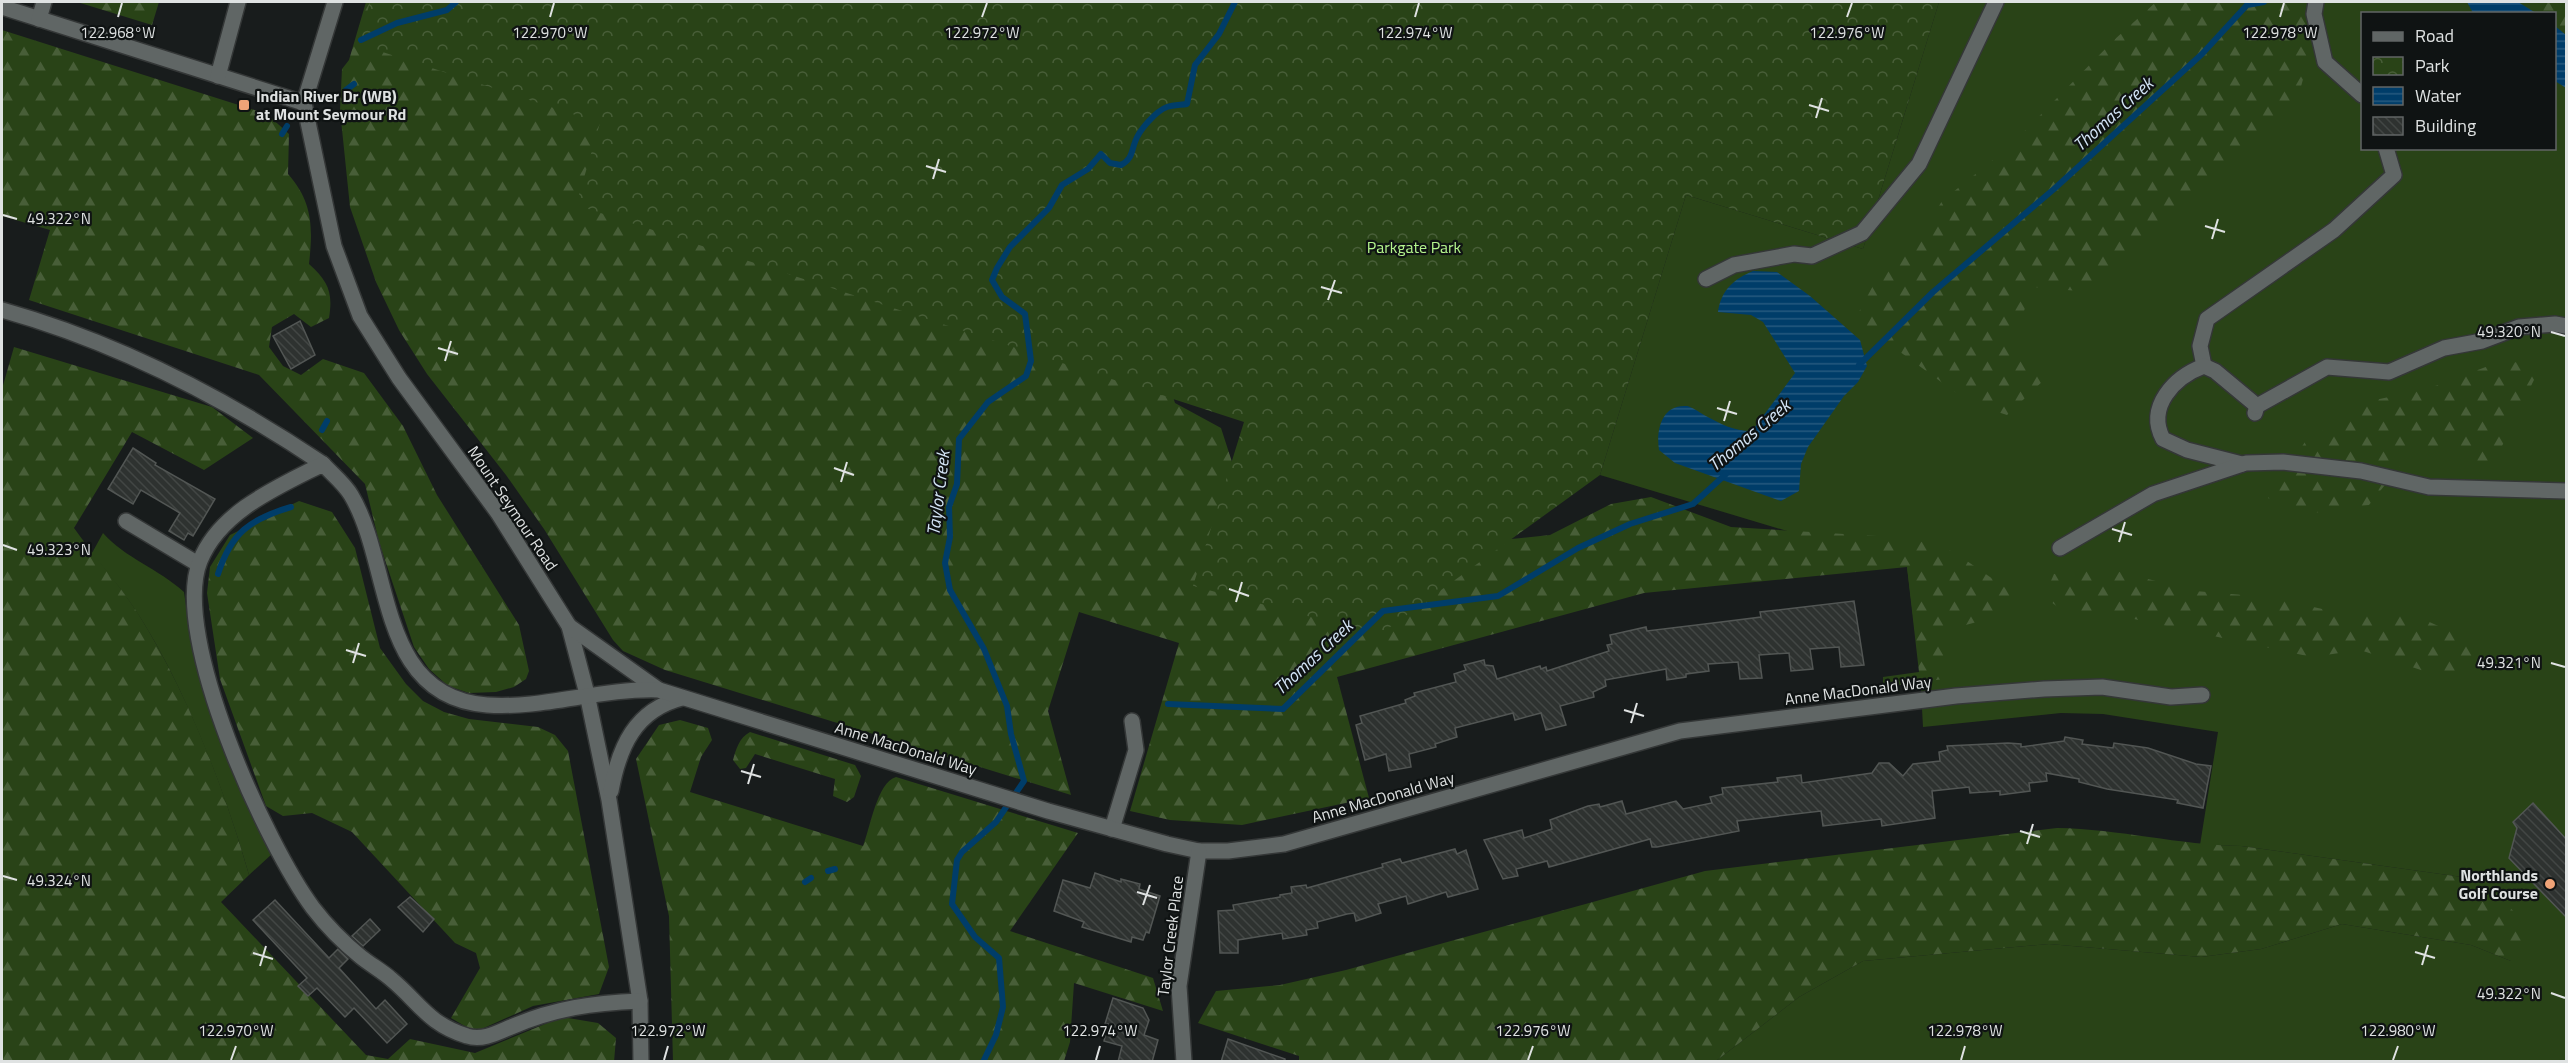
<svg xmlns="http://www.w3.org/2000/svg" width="2568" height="1063" font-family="'Titillium Web',sans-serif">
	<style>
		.green { fill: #294317; fill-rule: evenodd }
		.forest { fill: url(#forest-firs) }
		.park { fill: url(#park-crowns) }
		.water { fill: url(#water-rules) }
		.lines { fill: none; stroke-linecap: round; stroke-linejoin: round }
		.stream { stroke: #003d69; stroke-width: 6 }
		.building { fill: url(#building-back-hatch); stroke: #525654; stroke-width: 1.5 }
		.minor-casing { stroke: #343737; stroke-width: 18 }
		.minor { stroke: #606665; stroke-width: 15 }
		.ticks { fill: none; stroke: #dfe2e2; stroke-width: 2 }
		.poi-dot { fill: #efa377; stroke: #0f1313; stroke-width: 2 }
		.labels { text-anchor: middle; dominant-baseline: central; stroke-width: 4.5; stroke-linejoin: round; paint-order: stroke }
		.poi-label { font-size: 16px; font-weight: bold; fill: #dfe2e2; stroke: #0f1313; text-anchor: start }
		.park-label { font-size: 16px; fill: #b4f48d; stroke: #0f1313 }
		.street-label { font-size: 16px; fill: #dfe2e2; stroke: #0f1313 }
		.water-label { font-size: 18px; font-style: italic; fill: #d4e5f6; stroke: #0f1313 }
		.ticks-label { font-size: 15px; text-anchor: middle; fill: #dfe2e2; stroke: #0f1313; stroke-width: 4.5; stroke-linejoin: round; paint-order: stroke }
	</style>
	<defs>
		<pattern id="forest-firs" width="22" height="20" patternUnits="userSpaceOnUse" patternTransform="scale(1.5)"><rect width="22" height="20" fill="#294317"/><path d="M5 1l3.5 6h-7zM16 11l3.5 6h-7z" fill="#485e38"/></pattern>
		<pattern id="park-crowns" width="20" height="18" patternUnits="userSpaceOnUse" patternTransform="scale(1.5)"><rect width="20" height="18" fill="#294317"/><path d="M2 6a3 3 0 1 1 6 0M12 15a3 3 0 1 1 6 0" fill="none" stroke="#485e38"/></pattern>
		<pattern id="water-rules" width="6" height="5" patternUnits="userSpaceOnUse" patternTransform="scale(1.5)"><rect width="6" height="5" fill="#003d69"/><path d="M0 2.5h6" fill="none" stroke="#25597e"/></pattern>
		<pattern id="building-back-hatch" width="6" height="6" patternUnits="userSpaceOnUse" patternTransform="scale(1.5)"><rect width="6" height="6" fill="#2e3230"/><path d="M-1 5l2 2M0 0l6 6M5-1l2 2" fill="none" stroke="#424644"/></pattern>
	</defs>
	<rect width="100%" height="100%" fill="#181c1c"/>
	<!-- green -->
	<g class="green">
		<path d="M1939,2H2566V1061H1716L1799,997L1863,961L2049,944L2201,957L2261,949L2342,924L2471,945L2511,961L2483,880L2241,846L2200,845L2218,732L2103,714L2061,713L1923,727L1920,672L1907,567L1600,475L1686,195L1863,249ZM2362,14H2554V148H2362Z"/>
		<path d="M103,533C125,558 159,569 184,592C196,687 227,769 272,854L249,875C225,791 184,684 136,611C123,591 107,572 92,553Z"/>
	</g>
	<!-- forest -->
	<g class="forest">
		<polygon points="77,2 159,2 152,25"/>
		<polygon points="366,2 1353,2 1159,354 1175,403 1221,428 1242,493 1473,543 1550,535 1611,504 1651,497 1731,527 1910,538 1954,552 2013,593 2007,614 1943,631 1944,679 1883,687 1883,677 1919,672 1907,567 1644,593 1337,677 1369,798 1242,825 1170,820 1130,811 1179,643 1079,612 1048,711 1071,795 665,670 623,651 613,640 544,529 506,475 427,374 399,330 376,282 350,207 340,110 342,69 349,60"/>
		<polygon points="2156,2 2324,2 2296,105 2161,225 2090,292 2032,287 2013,344 2044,380 2007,415 1970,403 1855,319 1887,260 1912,250 1942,201 2009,147 2114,40"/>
		<polygon points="2518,2 2566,2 2566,35 2555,26 2554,14 2536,13"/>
		<path d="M2,30L267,114L289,134L288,174C313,202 313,228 309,264C329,282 333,293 329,318L311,327L294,314L272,327L269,347L283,366L301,375L323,359L364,373L403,426L437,495L519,625L529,671L526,679L514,687L496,692L469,693L448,686L429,669L414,647L379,542L365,484L259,375L29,300L50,230L2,216Z"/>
		<path d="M14,347L212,407L253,438L204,470L132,432L74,528C94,556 118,583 137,612C186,689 224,787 249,875L221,902L366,1055L388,1059L410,1039L475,1053L562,1017L598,1023L616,1038L614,1062H2V389Z"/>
		<polygon points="2544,359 2489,473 2454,447 2415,447 2369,505 2299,515 2268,498 2305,442 2370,401 2427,389 2491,365"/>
		<polygon points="299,501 332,512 355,548 380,648 406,684 423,701 444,712 469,719 538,727 555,735 568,751 609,967 599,994 533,1006 475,1032 451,1018 480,968 476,953 455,943 352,832 312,813 283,816 266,806 220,679 207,593 210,567 230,535"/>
		<polygon points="2101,567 2195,591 2268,597 2336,612 2414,615 2467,639 2478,660 2455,686 2424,671 2360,650 2312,657 2120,616 2069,615 2044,597 2054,574"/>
		<path d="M680,720L708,728L712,740L701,757L690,792L863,846C870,829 877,782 896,777L1078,833L1010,931L1153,978L1163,1011L1074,983L1070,1042L1064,1061H673L669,916L636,759L659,725Z"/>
		<path d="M750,732L855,765L861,776L854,797L847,802L833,796L835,779L755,754L746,768L740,769L733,760C736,749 739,738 750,732Z"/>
		<path d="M2057,828C2119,829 2179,845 2241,846L2483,880L2524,922L2527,955L2511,961L2471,945L2342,924L2261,949L2201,957L2049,944L1863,961L1799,997L1716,1061H1299V1056L1198,1023L1216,991L1280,985L1346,970L1705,871Z"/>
	</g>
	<!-- park -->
	<polygon class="park" points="370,2 1939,2 1863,249 1686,195 1600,475 1379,635 1193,586 1244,422 576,205 600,123 358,44"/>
	<!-- water -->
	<g class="water">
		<polygon points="2467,2 2518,2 2536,13 2473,13"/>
		<polygon points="2555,26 2566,35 2566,88 2555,81"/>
		<path d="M1753,271L1777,272L1810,296L1860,340L1867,366L1858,382L1844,396L1808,447L1801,464L1799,491L1781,501L1675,463L1659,450C1656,431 1661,404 1687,406C1692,407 1699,412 1704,415C1721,424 1733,431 1752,431L1795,373L1763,322L1751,315L1718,312C1721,290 1734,279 1753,271Z"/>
	</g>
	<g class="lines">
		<!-- stream -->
		<g class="stream">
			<polyline points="361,40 397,23 447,10 456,2"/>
			<polyline points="346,90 354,84"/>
			<polyline points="282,134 287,126"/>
			<polyline points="1859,365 1933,292 2054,189 2202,54 2247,5 2264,2"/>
			<polyline points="322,430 327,421"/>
			<path d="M218,574C231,533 250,519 291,507"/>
			<polyline points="1168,704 1283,709 1383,611 1498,596 1578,548 1630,524 1693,504 1726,474"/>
			<polyline points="828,871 835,869"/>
			<polyline points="805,882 811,878"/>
			<path d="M983,1062L996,1035L1003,1007L999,958L975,937L952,904L957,860L962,852L996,822L1024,781L1011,734L1007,706L984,649L950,590L945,563L950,537L949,507L957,484L959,439L988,402L1026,376L1031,361L1025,314L1002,297L992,280L997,268L1010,247L1049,208L1062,185L1088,169L1101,154L1110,163L1121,165C1132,159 1131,153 1135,142C1139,130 1156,111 1167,107C1173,105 1181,105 1187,104L1195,65L1219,34L1235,2"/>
		</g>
	</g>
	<!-- building -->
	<g class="building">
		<polygon points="300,321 315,355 291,369 273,336"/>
		<polygon points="133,448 156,463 155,465 215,499 193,536 188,533 184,540 169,531 180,513 141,490 133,504 108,489"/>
		<polygon points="1854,601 1864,665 1841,667 1839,647 1810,649 1813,669 1791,671 1789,653 1759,655 1762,678 1740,679 1738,662 1708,664 1709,671 1686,674 1686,677 1667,680 1666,669 1605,680 1606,686 1593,692 1594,697 1560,706 1566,725 1546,730 1541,713 1515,720 1513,713 1455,728 1457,737 1435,744 1436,747 1409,754 1411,767 1389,771 1386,754 1365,760 1356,725 1362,723 1360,716 1406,703 1405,700 1415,696 1414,693 1456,682 1454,674 1466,670 1464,665 1484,660 1485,665 1493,666 1497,679 1540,666 1541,669 1546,667 1547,671 1609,651 1607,645 1612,644 1610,635 1646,627 1647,631 1713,623 1761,617 1760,612"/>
		<polygon points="2065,737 2083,740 2082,744 2113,748 2114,743 2148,748 2196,764 2211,766 2203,808 2177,803 2178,800 2107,789 2079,782 2079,779 2046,773 2047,781 2029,783 2030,791 2000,795 2000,791 1970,793 1969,787 1932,791 1935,818 1882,826 1881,819 1823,826 1821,811 1737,821 1739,831 1657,847 1652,847 1650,839 1549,867 1547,861 1516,869 1518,876 1503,879 1484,840 1522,830 1524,838 1552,829 1550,820 1588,806 1599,804 1600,807 1622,801 1626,814 1676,801 1683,809 1712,803 1710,797 1723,794 1722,788 1778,782 1777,778 1801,775 1802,783 1872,773 1879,763 1889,763 1903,776 1913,764 1940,761 1939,752 1948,750 1947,746 2008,743 2021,744 2021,747 2064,741"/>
		<polygon points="2533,803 2566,839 2566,917 2509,858 2517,828 2513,822"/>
		<polygon points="1455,849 1457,854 1466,850 1478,889 1448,897 1446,892 1408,904 1406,896 1378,904 1381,913 1356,921 1354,913 1347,914 1317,922 1318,928 1306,930 1307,935 1283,939 1282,933 1238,940 1238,953 1220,953 1218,911 1234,910 1233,905 1280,897 1280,895 1292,893 1291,887 1306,885 1307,888 1383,867 1382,864 1400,859 1402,863"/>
		<polygon points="1095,873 1121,882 1121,879 1140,884 1139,889 1160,896 1149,933 1146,932 1143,940 1132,937 1131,942 1082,927 1084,922 1054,911 1063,880 1090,888"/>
		<polygon points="410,897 434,919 423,932 398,907"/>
		<polygon points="275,900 329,958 338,949 348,959 339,968 376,1009 385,1000 407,1024 387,1043 354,1008 345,1017 317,988 308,996 298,986 307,978 253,920"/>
		<polygon points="370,919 380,930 363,946 352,936"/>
		<polygon points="1113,998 1143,1008 1149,1020 1144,1035 1158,1040 1152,1062 1118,1062 1122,1046 1104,1041 1108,1024 1105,1024"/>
		<polygon points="1228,1039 1285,1059 1285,1062 1221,1062"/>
	</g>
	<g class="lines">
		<defs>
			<g id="minor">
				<polyline points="335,2 304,103 334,246 360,316 399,378 498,513 569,626 587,694 609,800 640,1001 641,1062"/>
				<polyline points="2316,2 2314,14 2325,62 2362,95"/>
				<polyline points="2,7 304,103"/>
				<polyline points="39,19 44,2"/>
				<polyline points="218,76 238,2"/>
				<polyline points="1706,279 1734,265 1794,254 1812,256 1862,233 1919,164 1996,2"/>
				<path d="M2,310C116,342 225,398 323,464"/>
				<polyline points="2204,366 2200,346 2207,319 2334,230 2394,175 2386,148"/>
				<polyline points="2255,413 2257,406 2327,367 2389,372 2444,348 2482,341 2519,327 2555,324 2566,326"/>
				<path d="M2242,464L2187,450L2163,439C2146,407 2174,377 2204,366L2215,371L2257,406"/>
				<polyline points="126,521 198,564"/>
				<polyline points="2060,548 2153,494 2246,463 2283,462 2361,471 2429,487 2566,491"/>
				<polyline points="569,626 659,690"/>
				<path d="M611,791C619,747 635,710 682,698"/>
				<polyline points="1112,829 1136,750 1132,721"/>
				<path d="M640,1001C593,1003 555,1008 511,1027C497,1033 482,1041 467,1036C428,1024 419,1002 391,979C382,971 371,965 361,957C345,944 326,925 313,908C267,846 170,636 200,561C220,511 278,487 323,464C332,474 344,483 351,495C393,565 376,697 487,705C544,709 600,688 659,690L1048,811L1167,844L1199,851H1228L1284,844L1680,731L1956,696L2044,689L2102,687L2171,697L2202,695"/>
				<polyline points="1184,1062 1179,986 1199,851"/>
			</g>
		</defs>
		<!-- minor casing -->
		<use href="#minor" class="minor-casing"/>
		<!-- minor -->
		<use href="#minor" class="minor"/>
	</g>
	<!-- ticks -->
	<path class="ticks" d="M118,17L122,3M550,17L554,3M982,17L987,3M1415,17L1419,3M1847,17L1852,3M2280,17L2284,3M1809,105L1829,111M1816,118L1822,98M926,166L946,172M933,179L939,159M3,215L17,219M2205,226L2225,232M2212,239L2218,219M1321,287L1342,293M1328,300L1335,280M2551,332L2565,336M438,348L458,354M445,361L451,341M1717,408L1737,414M1724,421L1730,401M834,468L854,475M841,482L847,462M2112,529L2132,535M2119,542L2125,522M3,545L17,550M1229,589L1249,596M1236,602L1242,582M346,650L366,656M353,663L359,643M2551,663L2565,667M1624,710L1644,716M1631,723L1637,703M741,771L761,777M748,784L754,764M2020,831L2040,837M2027,844L2033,824M3,876L17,880M1137,892L1157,898M1143,905L1150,885M2415,952L2435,958M253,953L273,959M2422,965L2428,945M260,966L266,946M2551,993L2565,998M231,1060L236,1046M664,1060L668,1046M1096,1060L1100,1046M1528,1060L1533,1046M1961,1060L1965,1046M2393,1060L2398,1046"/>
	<!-- markers -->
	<g class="poi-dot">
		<rect x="238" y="99" width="12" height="12" rx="3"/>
		<circle cx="2550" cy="884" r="6"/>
	</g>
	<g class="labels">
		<!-- poi labels -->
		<g class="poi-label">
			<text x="256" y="96">Indian River Dr (WB)<tspan x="256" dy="18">at Mount Seymour Rd</tspan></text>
			<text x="2538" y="875" text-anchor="end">Northlands<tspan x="2538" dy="18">Golf Course</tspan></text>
		</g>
		<!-- park labels -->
		<g class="park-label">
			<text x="1414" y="247">Parkgate Park</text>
		</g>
		<!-- street labels -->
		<g class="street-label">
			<text transform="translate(513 508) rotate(56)">Mount Seymour Road</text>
			<text transform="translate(1858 690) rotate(-7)">Anne MacDonald Way</text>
			<text transform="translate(906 748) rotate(17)">Anne MacDonald Way</text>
			<text transform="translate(1383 797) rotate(-16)">Anne MacDonald Way</text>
			<text transform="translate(1170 936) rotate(-83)">Taylor Creek Place</text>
		</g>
		<!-- water labels -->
		<g class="water-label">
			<text transform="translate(2113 114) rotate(-42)">Thomas Creek</text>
			<text transform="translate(1749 435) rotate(-40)">Thomas Creek</text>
			<text transform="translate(938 493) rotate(-83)">Taylor Creek</text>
			<text transform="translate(1313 657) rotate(-43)">Thomas Creek</text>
		</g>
	</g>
	<g class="ticks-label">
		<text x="118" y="38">122.968°W</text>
		<text x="550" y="38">122.970°W</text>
		<text x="982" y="38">122.972°W</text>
		<text x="1415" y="38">122.974°W</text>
		<text x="1847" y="38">122.976°W</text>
		<text x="2280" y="38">122.978°W</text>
		<text x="59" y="224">49.322°N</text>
		<text x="2509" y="337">49.320°N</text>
		<text x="59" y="555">49.323°N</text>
		<text x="2509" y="668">49.321°N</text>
		<text x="59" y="886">49.324°N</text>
		<text x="2509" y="999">49.322°N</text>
		<text x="236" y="1036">122.970°W</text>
		<text x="668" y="1036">122.972°W</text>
		<text x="1100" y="1036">122.974°W</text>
		<text x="1533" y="1036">122.976°W</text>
		<text x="1965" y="1036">122.978°W</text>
		<text x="2398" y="1036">122.980°W</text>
	</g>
	<!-- border -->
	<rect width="2568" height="1063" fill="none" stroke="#dfe2e2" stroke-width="6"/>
	<!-- legend -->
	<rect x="2361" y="12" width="195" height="138" fill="#0f1313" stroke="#626666" stroke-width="1.5"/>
	<rect x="2373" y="32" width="30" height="9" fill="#606665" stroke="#626666" stroke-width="1.5"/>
	<text x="2415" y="42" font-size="18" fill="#dfe2e2">Road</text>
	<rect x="2373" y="57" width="30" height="18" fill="url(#park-crowns)" stroke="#626666" stroke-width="1.5"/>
	<text x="2415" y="72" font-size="18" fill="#dfe2e2">Park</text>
	<rect x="2373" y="87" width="30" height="18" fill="url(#water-rules)" stroke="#626666" stroke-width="1.5"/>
	<text x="2415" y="102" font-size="18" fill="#dfe2e2">Water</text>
	<rect x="2373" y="117" width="30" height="18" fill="url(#building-back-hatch)" stroke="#626666" stroke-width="1.5"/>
	<text x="2415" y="132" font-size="18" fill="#dfe2e2">Building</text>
</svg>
